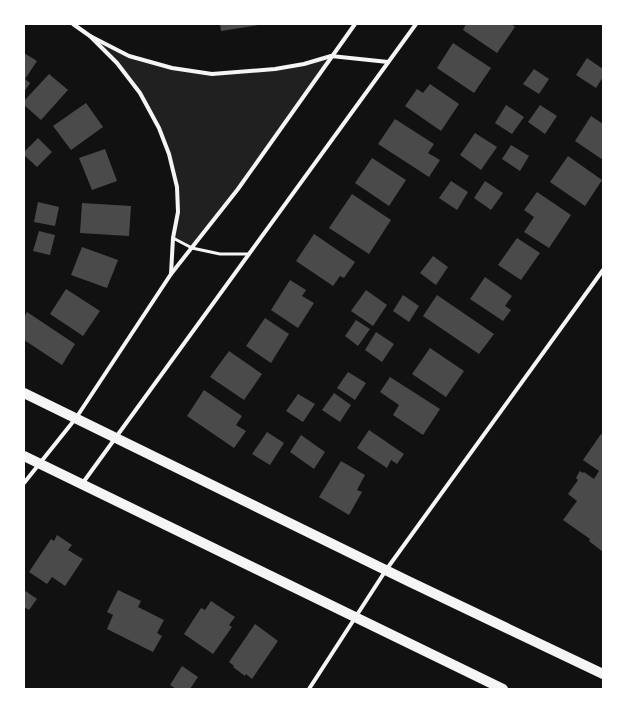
<svg xmlns="http://www.w3.org/2000/svg" width="627" height="713" font-family="'Zilla Slab',serif">
	<style>
		.green { fill: #202020 }
		.building { fill: #4a4a4a }
		.lines { fill: none; stroke-linecap: round; stroke-linejoin: round }
		.service { stroke: #f5f5f5; stroke-width: 3 }
		.minor { stroke: #f5f5f5; stroke-width: 4 }
		.primary { stroke: #f5f5f5; stroke-width: 10 }
	</style>
	<rect width="100%" height="100%" fill="#111"/>
	<!-- green -->
	<polygon class="green" points="90,36 113,49 172,68 212,74 275,69 331,56 238,189 191,248 173,238 178,212 177,187 169,154 140,93 117,63"/>
	<!-- building -->
	<g class="building">
		<polygon points="220,24 259,24 259,25 221,31"/>
		<polygon points="466,24 511,24 515,27 497,53 463,30"/>
		<polygon points="453,43 491,68 474,93 437,68"/>
		<polygon points="24,53 37,61 25,79 30,83 24,92"/>
		<polygon points="587,58 603,69 603,77 596,88 576,75"/>
		<polygon points="534,69 549,79 539,94 523,84"/>
		<polygon points="49,74 68,90 41,120 24,105 24,101"/>
		<polygon points="430,84 459,104 441,131 405,106 417,89 423,93"/>
		<polygon points="86,103 103,127 71,150 53,126"/>
		<polygon points="506,105 524,117 512,134 495,123"/>
		<polygon points="540,105 557,116 545,134 528,122"/>
		<polygon points="591,116 603,124 603,160 575,141"/>
		<polygon points="395,119 434,144 428,153 440,160 429,177 378,144"/>
		<polygon points="475,133 497,147 481,170 460,155"/>
		<polygon points="38,138 52,152 37,167 24,155 24,152"/>
		<polygon points="511,145 529,156 520,171 502,159"/>
		<polygon points="105,149 117,181 92,190 79,158"/>
		<polygon points="568,156 602,180 585,206 550,182"/>
		<polygon points="372,158 406,180 389,206 355,183"/>
		<polygon points="451,181 468,192 457,210 439,198"/>
		<polygon points="485,181 503,193 491,210 474,198"/>
		<polygon points="537,192 571,215 549,248 524,232 534,217 524,210"/>
		<polygon points="352,194 391,220 369,254 329,228"/>
		<polygon points="38,202 59,207 55,226 34,222"/>
		<polygon points="82,203 131,206 129,236 80,233"/>
		<polygon points="39,231 55,235 50,255 33,251"/>
		<polygon points="314,234 355,262 344,278 340,276 333,286 296,261"/>
		<polygon points="517,238 540,253 521,280 498,265"/>
		<polygon points="82,247 118,260 107,288 71,275"/>
		<polygon points="433,256 448,267 436,285 420,273"/>
		<polygon points="485,277 512,296 505,306 511,310 503,321 470,299"/>
		<polygon points="290,280 306,290 302,296 314,303 298,328 271,310"/>
		<polygon points="66,289 100,311 83,336 50,314"/>
		<polygon points="366,290 387,305 373,326 351,311"/>
		<polygon points="403,295 419,306 409,322 393,311"/>
		<polygon points="437,295 494,334 479,354 423,316"/>
		<polygon points="27,312 75,344 62,365 24,340 24,317"/>
		<polygon points="265,318 289,334 271,363 246,346"/>
		<polygon points="356,320 370,329 358,346 345,336"/>
		<polygon points="376,332 394,344 382,362 365,350"/>
		<polygon points="430,348 464,371 446,397 412,374"/>
		<polygon points="229,351 262,374 244,400 210,377"/>
		<polygon points="348,372 366,383 355,400 337,388"/>
		<polygon points="390,377 440,409 423,435 393,415 399,405 380,392"/>
		<polygon points="204,390 242,416 236,425 246,431 234,448 187,416"/>
		<polygon points="334,393 351,405 340,422 322,410"/>
		<polygon points="298,394 315,404 303,422 286,411"/>
		<polygon points="369,430 404,454 397,464 391,460 387,468 357,448"/>
		<polygon points="267,432 284,443 270,465 252,454"/>
		<polygon points="601,434 603,436 603,552 589,541 590,539 563,520 577,501 568,494 578,480 576,478 578,474 580,471 583,473 584,472 594,479 599,471 583,460"/>
		<polygon points="301,435 325,452 314,469 290,452"/>
		<polygon points="341,461 365,475 357,490 362,492 349,515 319,497"/>
		<polygon points="57,535 72,545 68,550 83,559 65,586 52,577 47,584 29,572 51,539 54,541"/>
		<polygon points="24,590 37,599 29,610 24,607"/>
		<polygon points="118,590 141,601 138,607 164,620 157,633 162,636 153,652 107,629 113,615 107,612"/>
		<polygon points="211,601 235,617 229,625 232,627 213,654 184,634 201,608 205,610"/>
		<polygon points="255,624 278,641 252,679 246,674 245,676 233,667 234,666 229,662"/>
		<polygon points="182,666 198,677 190,689 176,689 170,685"/>
	</g>
	<g class="lines">
		<!-- service -->
		<polyline class="service" points="173,238 192,248 220,254 249,254"/>
		<!-- minor -->
		<g class="minor">
			<polyline points="73,24 90,36 117,63 140,93 159,128 169,154 177,187 178,212 173,238 171,274"/>
			<polyline points="90,36 129,56 172,68 212,74 275,69 304,64 331,56 388,62"/>
			<polyline points="24,483 76,418 171,274 238,189 355,24"/>
			<polyline points="82,484 416,24"/>
			<polyline points="309,689 386,570 603,270"/>
		</g>
		<!-- primary -->
		<g class="primary">
			<polyline points="24,393 408,581 603,674"/>
			<polyline points="24,456 503,689"/>
		</g>
	</g>
	<!-- border -->
	<rect width="627" height="713" fill="none" stroke="#ffffff" stroke-width="50"/>
</svg>
